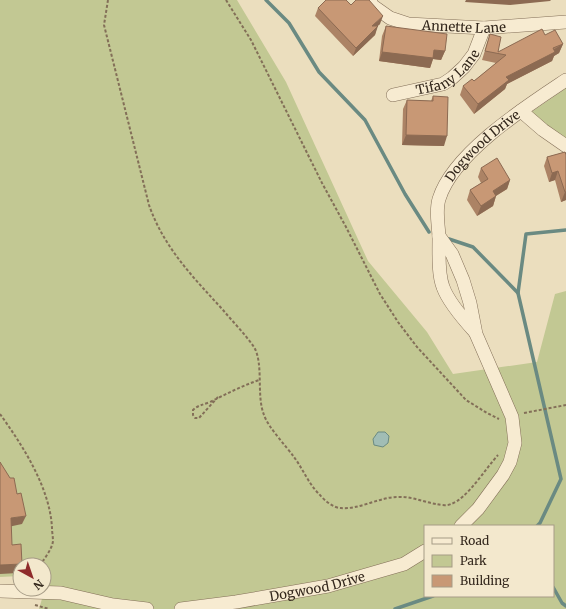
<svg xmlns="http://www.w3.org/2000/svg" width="566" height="609" font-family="Merriweather,serif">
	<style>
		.green { fill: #c2c893; fill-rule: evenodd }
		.water { fill: #a1bdb5; stroke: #6a8a82 }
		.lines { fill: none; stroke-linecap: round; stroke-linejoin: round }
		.stream { stroke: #6a8a82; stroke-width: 3.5 }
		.minor-casing { stroke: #836f58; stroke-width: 14 }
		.path { stroke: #836f58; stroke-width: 2; stroke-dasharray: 3 2; stroke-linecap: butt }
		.minor { stroke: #f7ebd1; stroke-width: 13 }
		.wall { fill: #ac8365 }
		.shaded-wall { fill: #8c6a52 }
		.building { fill: #c89875; stroke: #8c6a52 }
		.labels { text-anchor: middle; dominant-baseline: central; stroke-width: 3.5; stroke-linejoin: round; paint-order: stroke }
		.street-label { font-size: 13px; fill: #33271c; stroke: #f3e8cd }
	</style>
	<rect width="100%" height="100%" fill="#ebdebe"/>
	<!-- green -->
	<g class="green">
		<path d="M0,0H237L286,82L368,261L427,332L453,374L537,362L555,294L566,291V609H39L49,575H44V565H20V576L0,577ZM425,526H553V596H425Z"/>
		<polygon points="566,88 566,142 530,113"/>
	</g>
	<!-- water -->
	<polygon class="water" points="378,432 385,432 389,436 388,443 383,447 374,445 373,439"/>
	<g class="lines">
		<!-- stream -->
		<g class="stream">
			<polyline points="266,0 289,23 319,72 365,120 405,194 429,232"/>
			<polyline points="449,239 473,247 518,293"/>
			<polyline points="537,526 540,523 561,479 518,293 526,234 566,230"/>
			<polyline points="553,587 562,603 566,606"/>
			<polyline points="395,609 433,596"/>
		</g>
		<defs>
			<g id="minor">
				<path id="s1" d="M369,0L373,6L390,18L408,24L484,28L566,22"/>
				<path id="s2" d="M393,95L443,84L452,78L464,67L474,54L484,28"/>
				<polyline points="521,111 543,130 566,146"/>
				<polyline points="439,236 452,254 463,280 470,303 476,334 512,417 515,443 510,462 503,475 478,509 461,526"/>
				<path id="s3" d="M475,332C465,321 448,301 443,287C438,274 439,253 439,239C439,226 435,212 439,199C453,153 527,106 566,80"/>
				<polyline points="0,591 61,593 113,605 147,609"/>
				<path id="s4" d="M181,609L236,602L328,586L404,564L425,551"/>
			</g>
		</defs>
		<!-- minor casing -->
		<use href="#minor" class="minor-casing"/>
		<!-- path -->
		<g class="path">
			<path d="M108,0L104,25L149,205C164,248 193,277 223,310C233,322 245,334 254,347C264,364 256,395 264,415C268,427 286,446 294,457C303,469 308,483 319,494C324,500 333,508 341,508C358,510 380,497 397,497C411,496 423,502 436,504C440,505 447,506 451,504C467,499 486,468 498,455"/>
			<polyline points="226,0 251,40 322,183 346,227 380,294 398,322 417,347 466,400 487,413 499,419"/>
			<path d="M218,397L199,418H195L193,415V410C198,405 203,405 210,402C226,394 242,386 259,380"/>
			<polyline points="524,413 566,405"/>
			<path d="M0,414C23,446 50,488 52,528C52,532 53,537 53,541C52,549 45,558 40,565"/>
			<polyline points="35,605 49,609"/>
		</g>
		<!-- minor -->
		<use href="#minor" class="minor"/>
	</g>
	<!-- wall -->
	<g class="wall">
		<polygon points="351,5 380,24 377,26 375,35 353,56 315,16 318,8"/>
		<polygon points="386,26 445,51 441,60 433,59 430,68 379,61 382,36"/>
		<polygon points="490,34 498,52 545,35 563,44 559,53 554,56 552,61 507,84 505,89 474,114 460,95 463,86 474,81 496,63 482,60"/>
		<polygon points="433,96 444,146 402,145 403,109 407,100 431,101"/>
		<polygon points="565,152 566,200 561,202 555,180 549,182 544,166 547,157"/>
		<polygon points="481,168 510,180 507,189 496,196 493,206 477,216 467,200 470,190 481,183 478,177"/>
	</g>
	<!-- shaded-wall -->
	<g class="shaded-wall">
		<polygon points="466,0 551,0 550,1 510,5 465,2"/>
		<polygon points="383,16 380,24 369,34 372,26"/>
		<polygon points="378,26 375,35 353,56 356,48"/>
		<polygon points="563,44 559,53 554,56 552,61 507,84 505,89 474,114 478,104 506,77"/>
		<polygon points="434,50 445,51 441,60 433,59 430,68 379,61 382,52"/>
		<polygon points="406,135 447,136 444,146 402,145"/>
		<polygon points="558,171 555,180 549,182 552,173"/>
		<polygon points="510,180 507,189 489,200 493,191"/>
		<polygon points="565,192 566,192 566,200 561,202"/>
		<polygon points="496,196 493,206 477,216 481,206"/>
		<polygon points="26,516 22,524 8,527 11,518"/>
		<polygon points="22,564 21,565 20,565 20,569 18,573 0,574 0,565"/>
	</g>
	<!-- building -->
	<g class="building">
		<polygon points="326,0 346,0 351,5 356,0 369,0 383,16 372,26 378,26 356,48 318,8"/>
		<polygon points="386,26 447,34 445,51 434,50 433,58 382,52"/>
		<polygon points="542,29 545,35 555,30 563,44 553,48 555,52 506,77 509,80 478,104 463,86 472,79 474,81 506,55 485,51 490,34 501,37 498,52"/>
		<polygon points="433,96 448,97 447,136 406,135 407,100 433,101"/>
		<polygon points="565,152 566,155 566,192 565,192 558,171 552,173 547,157"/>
		<polygon points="497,158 510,180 493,191 496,196 481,206 470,190 488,179 481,168"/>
		<polygon points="0,462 10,478 14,478 17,494 21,493 26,516 11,518 12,545 21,544 22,564 0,565"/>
	</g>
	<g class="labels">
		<!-- street labels -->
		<g class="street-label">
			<text stroke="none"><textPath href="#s1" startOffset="103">Annette Lane</textPath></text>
			<text stroke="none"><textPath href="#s2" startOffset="61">Tifany Lane</textPath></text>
			<text stroke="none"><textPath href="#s3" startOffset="214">Dogwood Drive</textPath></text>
			<text stroke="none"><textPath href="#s4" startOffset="138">Dogwood Drive</textPath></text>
		</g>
	</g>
	<!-- legend -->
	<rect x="424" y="525" width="130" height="72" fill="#f3e8cd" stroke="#a69b86"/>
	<rect x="432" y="538" width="20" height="6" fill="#f7ebd1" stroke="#a69b86"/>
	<text x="460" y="545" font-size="12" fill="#33271c">Road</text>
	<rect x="432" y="555" width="20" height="12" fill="#c2c893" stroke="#a69b86"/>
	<text x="460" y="565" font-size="12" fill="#33271c">Park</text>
	<rect x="432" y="575" width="20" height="12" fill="#c89875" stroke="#a69b86"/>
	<text x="460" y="585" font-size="12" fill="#33271c">Building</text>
	<!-- north arrow -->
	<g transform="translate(32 577) rotate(140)"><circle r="19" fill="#f3e8cd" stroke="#a69b86"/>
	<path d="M0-3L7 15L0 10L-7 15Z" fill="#8f2b2b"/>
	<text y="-6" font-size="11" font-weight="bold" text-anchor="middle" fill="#33271c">N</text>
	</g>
</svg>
